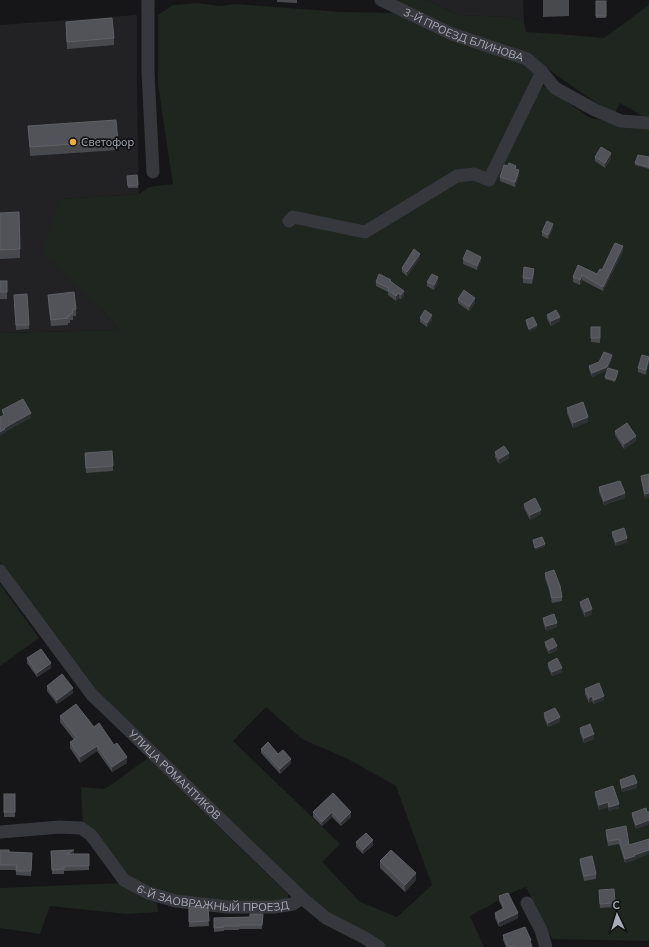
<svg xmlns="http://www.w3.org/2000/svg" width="649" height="947" font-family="Mulish,sans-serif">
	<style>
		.built { fill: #222225 }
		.green { fill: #1e261f; fill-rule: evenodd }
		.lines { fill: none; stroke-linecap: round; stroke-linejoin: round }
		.minor { stroke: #37383d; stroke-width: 13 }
		.wall { fill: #47494d }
		.shaded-wall { fill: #2f3033 }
		.building { fill: #525358; stroke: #5f6167 }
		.poi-dot { fill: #ecb039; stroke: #111113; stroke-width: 1.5 }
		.labels { text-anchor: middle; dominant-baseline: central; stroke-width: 3.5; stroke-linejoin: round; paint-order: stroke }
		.street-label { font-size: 11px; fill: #a8adb7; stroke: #111113 }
		.poi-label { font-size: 11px; fill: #a8adb7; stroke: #111113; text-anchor: start }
	</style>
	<rect width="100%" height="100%" fill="#161618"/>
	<!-- built -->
	<g class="built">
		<polygon points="425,0 523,0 524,22 509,17 459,15"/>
		<polygon points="137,15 137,102 139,194 60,199 103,311 119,330 0,333 0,25"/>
	</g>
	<!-- green -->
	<g class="green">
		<polygon points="392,0 425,0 459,15 509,17 524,22 526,32 559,34 604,38 649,5 649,117 642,116 620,103 614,115 582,93 525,53 483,42"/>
		<path d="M198,3L220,6L235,4L342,12L397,13L525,63L534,72L539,85L547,88L590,118L649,129V941L553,939L549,934L526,887L516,891L470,916L484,947H384L324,913L96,692L0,562V333L119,330L103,311L45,254V244L60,199L139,194L149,187L173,184L158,85V15L173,5ZM266,707L302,739L348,759L396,786L432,885L397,917L360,902L322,862L340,844L233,741Z"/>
		<polygon points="0,584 39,638 0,666"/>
		<polygon points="148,758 288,894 288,898 285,901 157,902 158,912 127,914 50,906 40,934 0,928 0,888 121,883 83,827 81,787 105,789"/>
	</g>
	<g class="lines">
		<!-- minor -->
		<g class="minor">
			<polyline points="148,0 148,72 153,172"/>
			<path id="s1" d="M381,0L452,34L527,59L542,72L555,88L595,110L621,121L649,123"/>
			<polyline points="289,221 293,217 365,232 457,176 474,174 489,180 542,72"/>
			<path id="s2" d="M0,571L92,695L111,713L302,898L326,918L365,938L379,947"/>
			<path id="s3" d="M0,832L60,827L81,828L91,835L124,880L148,893L176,901L227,907H274L293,904L302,898"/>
			<polyline points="527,903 541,930 546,947"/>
		</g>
	</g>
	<!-- wall -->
	<g class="wall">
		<polygon points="277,0 297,0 297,3 277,2"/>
		<polygon points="543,0 569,0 569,16 543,17"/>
		<rect x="596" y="1" width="10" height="17"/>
		<polygon points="66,22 114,38 114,45 67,49"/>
		<polygon points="28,126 118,141 118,150 30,156"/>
		<polygon points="595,157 611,158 605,168 595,161"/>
		<polygon points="649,157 649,169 635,165 635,163"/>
		<polygon points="516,169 519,175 515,187 500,181 500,177"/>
		<polygon points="137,175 138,188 128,188 127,176"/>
		<polygon points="0,213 20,249 20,258 0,259"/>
		<polygon points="553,228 548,239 542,236 542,232"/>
		<polygon points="623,251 603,291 582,280 580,285 573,282 573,277 578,265 597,274"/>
		<polygon points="420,258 407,276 402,272 402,268"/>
		<polygon points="463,259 481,261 477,270 463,264"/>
		<polygon points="534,273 532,284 523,283 523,278"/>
		<rect x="0" y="281" width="7" height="18"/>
		<polygon points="391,281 404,296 401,299 399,298 396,301 388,295 388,292 376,286 376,282"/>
		<polygon points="427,282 438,282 434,290 427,286"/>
		<polygon points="48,295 76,309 76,316 73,316 73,320 70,320 70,323 68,323 68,325 51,326 48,302"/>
		<polygon points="14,299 29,325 29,329 16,330"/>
		<polygon points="458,299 475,303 469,311 458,303"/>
		<polygon points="547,315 560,321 551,326 547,319"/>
		<polygon points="420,318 432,320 427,327 420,322"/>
		<polygon points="526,320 537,328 529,331 526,323"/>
		<polygon points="600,327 600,343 591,342 591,338"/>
		<polygon points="649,357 646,375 638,372 638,368"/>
		<polygon points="612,359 607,370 592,377 589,369 589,366 599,362"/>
		<polygon points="618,373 615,382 605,379 605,377"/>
		<polygon points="567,408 588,422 573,428 567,413"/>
		<polygon points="615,431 636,441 624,449 615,435"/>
		<polygon points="495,452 509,458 499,464 495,457"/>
		<polygon points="85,453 113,466 113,471 86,473"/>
		<polygon points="649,474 645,499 641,480 641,476"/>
		<polygon points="599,487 625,498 604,505 599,492"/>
		<polygon points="524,504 541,514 530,520 524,508"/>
		<polygon points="612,532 627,542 616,546 612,536"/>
		<polygon points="545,573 562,597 562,601 552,603 549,590 545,578"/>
		<polygon points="580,602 592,614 585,617 580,606"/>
		<polygon points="543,618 557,627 546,631 543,622"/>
		<polygon points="545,642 557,650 549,654 545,646"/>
		<polygon points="27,658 51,668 37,677 27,663"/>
		<polygon points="548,663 562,672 552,676 548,667"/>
		<polygon points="47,686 73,693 57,704 47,691"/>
		<polygon points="585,689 604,700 594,704 592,701 589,703 585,694"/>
		<polygon points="544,713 560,722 548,727 544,718"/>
		<polygon points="60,716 94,727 127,763 112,772 97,751 80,763 70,748 70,742 74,740 60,722"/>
		<polygon points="580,728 594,739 584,743 580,733"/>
		<polygon points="261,749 291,763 280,774 261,753"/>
		<polygon points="620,780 637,788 622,792 620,784"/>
		<polygon points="595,792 619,808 609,811 608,807 599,810 595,796"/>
		<polygon points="333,793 351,817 341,826 332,817 322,826 313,817 313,812"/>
		<rect x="4" y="794" width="11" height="23"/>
		<polygon points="647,812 636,829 632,817 632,813"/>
		<polygon points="606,830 629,845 649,839 649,854 635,859 635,860 625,863 619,844 608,846 606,835"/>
		<polygon points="356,842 373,845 363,854 356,847"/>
		<polygon points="0,850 9,852 32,853 31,876 16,875 16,870 0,870"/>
		<polygon points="51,851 74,854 89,866 89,870 64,871 64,874 52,874"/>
		<polygon points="580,859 596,874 596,879 584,881 580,864"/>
		<polygon points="380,861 416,880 405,892 380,868"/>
		<polygon points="599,890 615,903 615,907 600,908"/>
		<polygon points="499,896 518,918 499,927 495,918 495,913 503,909 499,901"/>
		<polygon points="189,906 208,908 209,926 189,927"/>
		<polygon points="263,914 262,929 239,929 239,930 224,930 224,931 214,932 214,918 250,917"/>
		<polygon points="503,935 531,943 532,947 506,947 503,940"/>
	</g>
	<!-- shaded-wall -->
	<g class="shaded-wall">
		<polygon points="611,153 611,158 605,168 605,163"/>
		<polygon points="519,170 519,175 515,187 515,182"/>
		<polygon points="553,224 553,228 548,239 548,235"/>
		<polygon points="623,246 623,251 603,291 603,287"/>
		<polygon points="420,254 420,258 407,276 407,272"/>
		<polygon points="481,257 481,261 477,270 477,266"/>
		<polygon points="582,275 582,280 580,285 580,280"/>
		<polygon points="438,277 438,282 434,290 434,285"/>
		<polygon points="404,291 404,296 401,299 401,295"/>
		<polygon points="399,293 399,298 396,301 396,296"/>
		<polygon points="475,298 475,303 469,311 469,307"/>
		<polygon points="432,315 432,320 427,327 427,323"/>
		<polygon points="560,317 560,321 551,326 551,321"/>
		<polygon points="537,325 537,328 529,331 529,329"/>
		<polygon points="612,355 612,359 607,370 592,377 592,373"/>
		<polygon points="649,359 649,363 646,375 646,370"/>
		<polygon points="31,413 31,418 5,432 5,433 0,436 0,432 4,428"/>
		<polygon points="588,417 588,422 573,428 573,423"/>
		<polygon points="636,436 636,441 624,449 624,444"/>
		<polygon points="509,453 509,458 499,464 499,459"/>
		<polygon points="625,493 625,498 604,505 604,501"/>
		<polygon points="649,493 649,498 645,499 645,494"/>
		<polygon points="541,510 541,514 530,520 530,515"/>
		<polygon points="627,538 627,542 616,546 616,542"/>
		<polygon points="545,544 545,547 535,550 535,548"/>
		<polygon points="592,609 592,614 585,617 585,612"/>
		<polygon points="557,623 557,627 546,631 546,626"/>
		<polygon points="557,646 557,650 549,654 549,650"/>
		<polygon points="51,663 51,668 37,677 37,673"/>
		<polygon points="562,668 562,672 552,676 552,672"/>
		<polygon points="73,688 73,693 57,704 57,700"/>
		<polygon points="592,696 592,701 589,703 589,698"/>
		<polygon points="604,696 604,700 594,704 594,700"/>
		<polygon points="560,717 560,722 548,727 548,723"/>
		<polygon points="594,734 594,739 584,743 584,738"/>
		<polygon points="97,746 97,751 80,763 80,757"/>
		<polygon points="127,757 127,763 112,772 112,767"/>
		<polygon points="291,759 291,763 280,774 280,769"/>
		<polygon points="637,783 637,788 622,792 622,788"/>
		<polygon points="608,802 608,807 599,810 599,805"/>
		<polygon points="619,804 619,808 609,811 609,807"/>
		<polygon points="332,812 332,817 322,826 322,822"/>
		<polygon points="351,812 351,817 341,826 341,822"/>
		<polygon points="649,820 649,825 636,829 636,825"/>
		<polygon points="373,840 373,845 363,854 363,850"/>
		<polygon points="74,850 74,855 67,854"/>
		<polygon points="649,850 649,854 635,859 635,860 625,863 625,859"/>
		<polygon points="416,873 416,880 405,892 405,885"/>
		<polygon points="518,913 518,918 499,927 499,922"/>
	</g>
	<!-- building -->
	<g class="building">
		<rect x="596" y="1" width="10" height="15"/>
		<polygon points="112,18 114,38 67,42 66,22"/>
		<polygon points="116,120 118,141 30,147 28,126"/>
		<polygon points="601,147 611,153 605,163 595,157"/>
		<polygon points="638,155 649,157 649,167 635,163"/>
		<polygon points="509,163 516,166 515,169 519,170 515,182 500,177 504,165 508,166"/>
		<polygon points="137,175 138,185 128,186 127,176"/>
		<polygon points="19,212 20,249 0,250 0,213"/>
		<polygon points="547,221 553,224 548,235 542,232"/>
		<polygon points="615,243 623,246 603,287 582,275 580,280 573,277 578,265 597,274 600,269 602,270"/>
		<polygon points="414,249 420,254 407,272 402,268"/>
		<polygon points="467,250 481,257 477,266 463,259"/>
		<polygon points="524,267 534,269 532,279 523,278"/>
		<polygon points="379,274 391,280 390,281 404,291 401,295 399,293 396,296 388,290 389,288 376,282"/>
		<polygon points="432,274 438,277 434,285 427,282"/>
		<rect x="0" y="281" width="7" height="11"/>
		<polygon points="464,290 475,298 469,307 458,299"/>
		<polygon points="74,292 76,309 72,310 73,313 70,314 70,316 68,316 68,318 51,320 48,295"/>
		<polygon points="27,294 29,325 16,325 14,295"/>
		<polygon points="425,310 432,315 427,323 420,318"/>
		<polygon points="556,310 560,317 551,321 547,315"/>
		<polygon points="533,317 537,325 529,329 526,320"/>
		<rect x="591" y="327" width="9" height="11"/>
		<polygon points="604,352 612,355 607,367 592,373 589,366 599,362"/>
		<polygon points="642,355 649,357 646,370 638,368"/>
		<polygon points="608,368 618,371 615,380 605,377"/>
		<polygon points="23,399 31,413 4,428 5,429 0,432 0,417 4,415 2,410"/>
		<polygon points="583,402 588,417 573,423 567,408"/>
		<polygon points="627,423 636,436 624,444 615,431"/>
		<polygon points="504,446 509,453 499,459 495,452"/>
		<polygon points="112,451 113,466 86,468 85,453"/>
		<polygon points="649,474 649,493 645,494 641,476"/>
		<polygon points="620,481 625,493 604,501 599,487"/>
		<polygon points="535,498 541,510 530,515 524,504"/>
		<polygon points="624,528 627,538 616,542 612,532"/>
		<polygon points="542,537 545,544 535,548 533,540"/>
		<polygon points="554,570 560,586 562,597 552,598 549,585 545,573"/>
		<polygon points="588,598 592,609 585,612 580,602"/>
		<polygon points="554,614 557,623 546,626 543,618"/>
		<polygon points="553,638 557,646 549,650 545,642"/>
		<polygon points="41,649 51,663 37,673 27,658"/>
		<polygon points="557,658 562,668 552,672 548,663"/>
		<polygon points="62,674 73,688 57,700 47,686"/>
		<polygon points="599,683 604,696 594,700 592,696 589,698 585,689"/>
		<polygon points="76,704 94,727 99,723 114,745 117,743 127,757 112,767 97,746 80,757 70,742 77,738 60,716"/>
		<polygon points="555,708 560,717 548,723 544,713"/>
		<polygon points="590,724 594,734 584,738 580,728"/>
		<polygon points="268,742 278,754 283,750 291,759 280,769 261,749"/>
		<polygon points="634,775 637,783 622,788 620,780"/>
		<polygon points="613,786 619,804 609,807 608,802 599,805 595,792"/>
		<polygon points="333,793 351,812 341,822 332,812 322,822 313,812"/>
		<rect x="4" y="794" width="11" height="18"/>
		<polygon points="646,808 647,812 649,812 649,820 636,825 632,813"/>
		<polygon points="626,826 629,845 649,839 649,850 634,855 635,856 625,859 619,839 608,841 606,830"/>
		<polygon points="366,833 373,840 363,850 356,842"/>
		<polygon points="0,850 9,850 9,852 32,853 31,871 16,871 17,865 0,865"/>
		<polygon points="74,850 67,854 89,854 89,866 64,866 64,869 52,870 51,851"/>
		<polygon points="391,850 416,873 405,885 380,861"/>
		<polygon points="592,856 596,874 584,876 580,859"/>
		<polygon points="614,889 615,903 600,904 599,890"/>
		<polygon points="508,893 518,913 499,922 495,913 504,908 499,896"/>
		<polygon points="189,906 208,908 209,921 189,922"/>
		<polygon points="250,914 263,914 262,925 239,925 239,926 223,926 224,927 214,928 214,918 250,917"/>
		<polygon points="525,927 531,940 530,941 532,947 515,947 515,946 508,947 503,935"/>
	</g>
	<!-- markers -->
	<circle class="poi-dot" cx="73" cy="142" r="4"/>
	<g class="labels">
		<!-- street labels -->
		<g class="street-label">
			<text stroke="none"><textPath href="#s1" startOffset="90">3-Й ПРОЕЗД БЛИНОВА</textPath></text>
			<text stroke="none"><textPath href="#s2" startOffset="269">УЛИЦА РОМАНТИКОВ</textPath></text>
			<text stroke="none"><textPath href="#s3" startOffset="242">6-Й ЗАОВРАЖНЫЙ ПРОЕЗД</textPath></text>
		</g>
		<!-- poi labels -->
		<g class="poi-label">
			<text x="81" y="142">Светофор</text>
		</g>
	</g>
	<!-- north arrow -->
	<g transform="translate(617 915) rotate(356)" stroke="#111113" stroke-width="3" paint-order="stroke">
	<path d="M0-3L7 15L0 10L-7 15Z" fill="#a8adb7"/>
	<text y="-6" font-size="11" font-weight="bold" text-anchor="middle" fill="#a8adb7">С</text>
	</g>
</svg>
